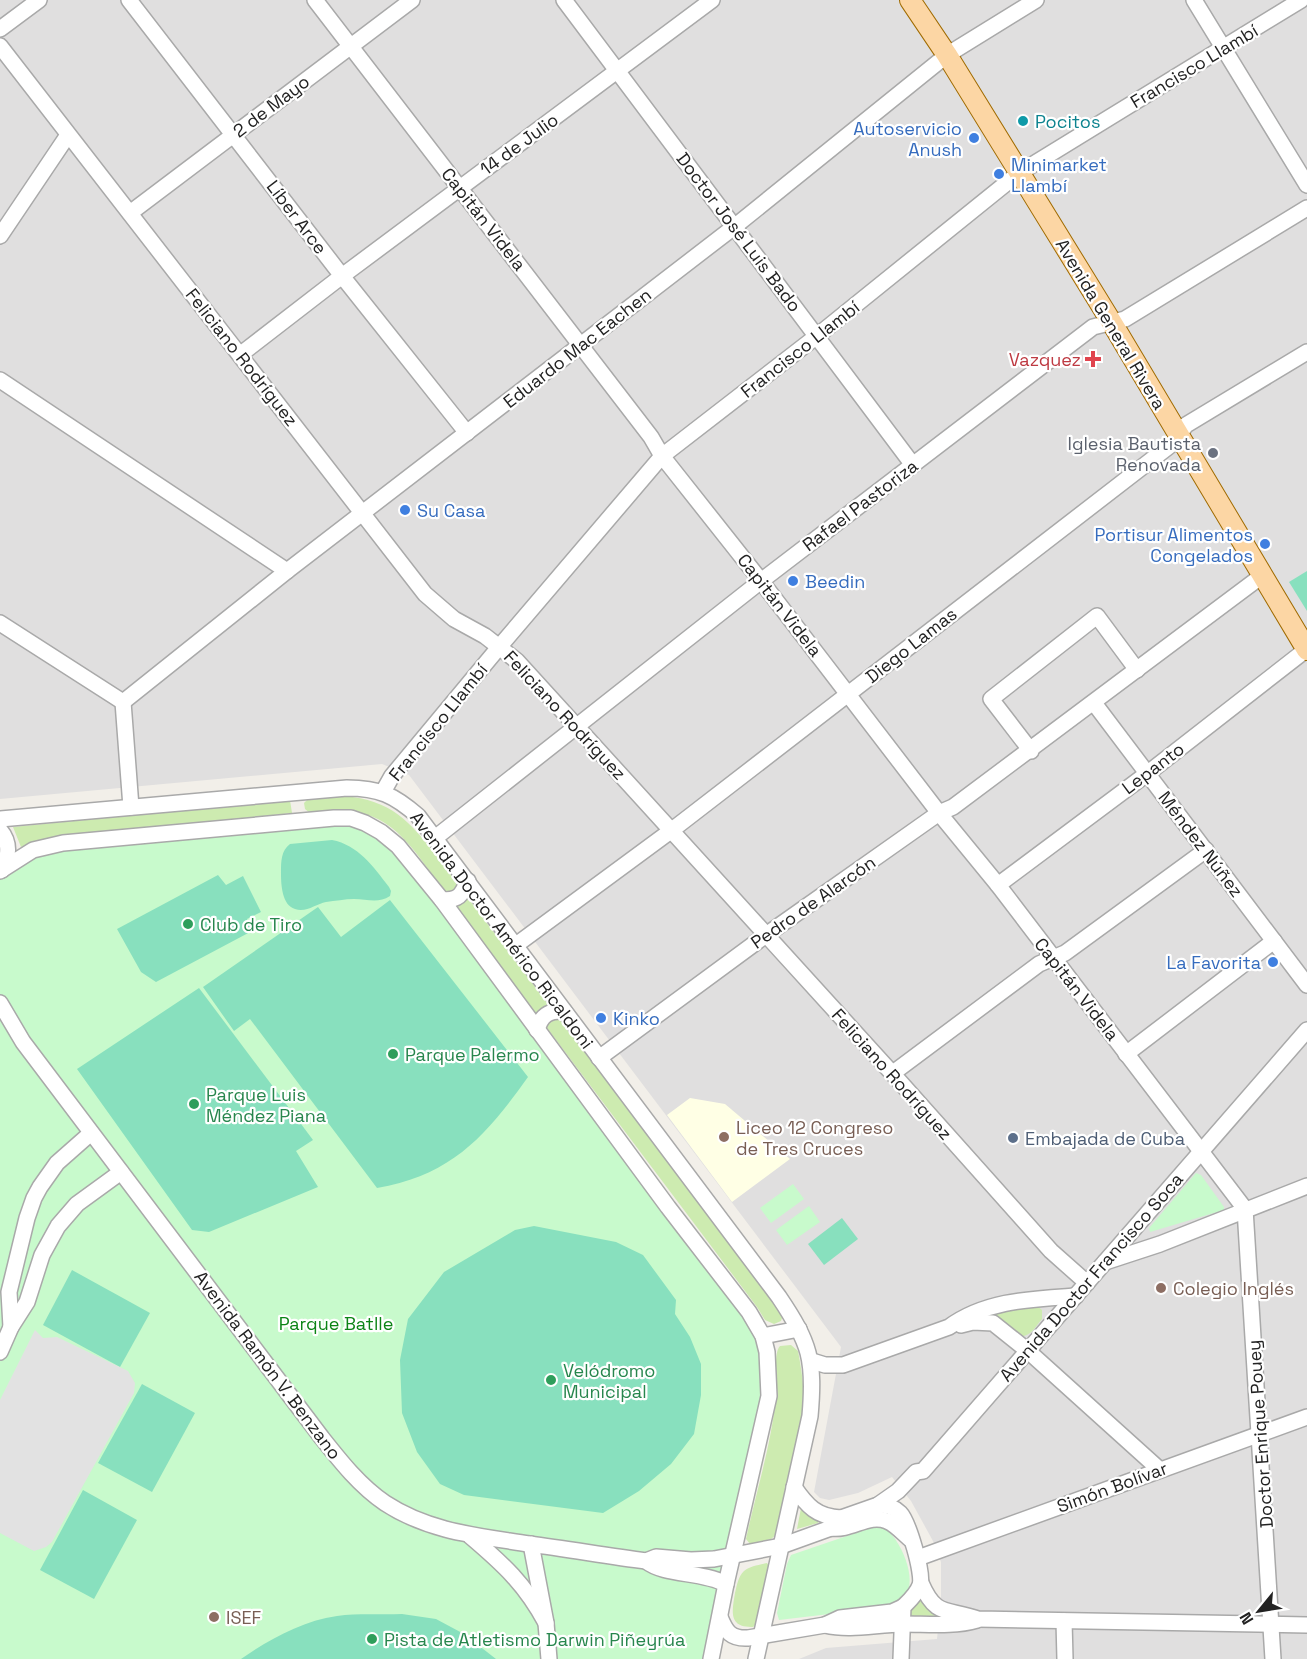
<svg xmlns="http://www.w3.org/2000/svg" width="1307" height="1659" font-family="'Space Grotesk',sans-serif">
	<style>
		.residential { fill: #e0dfdf }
		.education { fill: #ffffe5 }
		.grass { fill: #cdebb0 }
		.park { fill: #c8facc }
		.pitch { fill: #88e0be }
		.parking { fill: #e2e2e2 }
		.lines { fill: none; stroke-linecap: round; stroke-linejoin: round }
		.minor-casing { stroke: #a9a9a9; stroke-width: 18 }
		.major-casing { stroke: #a06b00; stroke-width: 22 }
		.minor { stroke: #fff; stroke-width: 15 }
		.major { stroke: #fcd6a4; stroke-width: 20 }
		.culture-dot { fill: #0f9aa8; stroke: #fff; stroke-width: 2 }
		.shop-dot { fill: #3f7fe0; stroke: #fff; stroke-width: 2 }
		.health-dot { fill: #e0444e; stroke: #fff; stroke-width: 2 }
		.worship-dot { fill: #6b7280; stroke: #fff; stroke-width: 2 }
		.leisure-dot { fill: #2e9e5b; stroke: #fff; stroke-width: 2 }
		.education-dot { fill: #8d6e63; stroke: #fff; stroke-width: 2 }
		.service-dot { fill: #5c6f8a; stroke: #fff; stroke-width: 2 }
		.labels { text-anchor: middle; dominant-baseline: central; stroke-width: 4.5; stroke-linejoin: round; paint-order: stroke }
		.street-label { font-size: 18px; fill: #222; stroke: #fff }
		.culture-label { font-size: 18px; fill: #0d838f; stroke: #fff; text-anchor: start }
		.shop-label { font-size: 18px; fill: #366cbe; stroke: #fff; text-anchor: start }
		.health-label { font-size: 18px; fill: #be3a42; stroke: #fff; text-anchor: end }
		.worship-label { font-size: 18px; fill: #5b616d; stroke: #fff; text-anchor: end }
		.leisure-label { font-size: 18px; fill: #27864d; stroke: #fff; text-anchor: start }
		.education-label { font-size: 18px; fill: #785e54; stroke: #fff; text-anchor: start }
		.service-label { font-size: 18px; fill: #4e5e75; stroke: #fff; text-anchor: start }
		.park-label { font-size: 18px; fill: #0c8416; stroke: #fff }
	</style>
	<rect width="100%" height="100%" fill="#f2efe9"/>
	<!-- residential -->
	<polygon class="residential" points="0,0 1307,0 1307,1659 799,1659 826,1648 937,1639 941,1599 941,1562 933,1541 911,1501 892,1477 858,1493 829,1500 820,1498 814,1492 841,1347 409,775 382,764 0,799"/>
	<!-- education -->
	<polygon class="education" points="690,1098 725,1104 790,1159 732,1202 667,1115"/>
	<!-- grass -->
	<g class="grass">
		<path d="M344,796C391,800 410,821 437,857C444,867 455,877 458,888L451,895L445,892C422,863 398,817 357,813C342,812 326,813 310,813L305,809L304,803L308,799Z"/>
		<polygon points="290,800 292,813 48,838 21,847 13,827"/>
		<polygon points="468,898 548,1004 536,1014 456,906"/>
		<polygon points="555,1016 560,1019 781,1311 783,1315 781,1321 774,1324 765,1320 757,1307 547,1028 547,1022"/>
		<path d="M1036,1305L1042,1310V1319C1035,1327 1030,1338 1019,1336L988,1315L991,1311Z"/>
		<path d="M791,1345L798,1351C801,1367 804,1385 804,1402C802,1445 786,1493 776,1535L771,1539L750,1544L746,1539C756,1492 772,1443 776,1395C777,1383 773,1353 780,1346Z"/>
		<polygon points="801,1508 818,1520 818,1523 797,1529"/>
		<path d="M767,1563L769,1566L757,1624L753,1627C728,1628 732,1611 735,1593C737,1585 738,1577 744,1571C750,1566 759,1565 767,1563Z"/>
		<polygon points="921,1597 962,1619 910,1619 906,1613"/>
	</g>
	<!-- park -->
	<g class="park">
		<polygon points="334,818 381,832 748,1312 769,1365 711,1659 0,1659 0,871 24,855"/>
		<polygon points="1196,1173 1201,1175 1224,1207 1224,1210 1150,1232 1149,1228"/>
		<polygon points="793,1184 804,1199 771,1223 760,1208"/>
		<polygon points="809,1206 820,1222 787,1245 776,1230"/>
		<path d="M879,1525C897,1531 917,1574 907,1593C903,1600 896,1604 889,1607L779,1620L777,1613L787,1564L791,1555Z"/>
	</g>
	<!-- pitch -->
	<g class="pitch">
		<polygon points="1307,571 1307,611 1289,582"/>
		<path d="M332,840C358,845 373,866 389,887L391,891L390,896C378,904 367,899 354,899C345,899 335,901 326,902C316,904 306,913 295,909C282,905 281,885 281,873C281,861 281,851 290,844Z"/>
		<polygon points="218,875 226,885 243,876 261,912 247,919 252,931 156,982 141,972 117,929"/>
		<path d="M390,900L528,1077C486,1136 452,1175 377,1188L250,1019L234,1031L203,987L318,907L341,937Z"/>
		<polygon points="199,988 313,1140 296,1151 318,1187 209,1232 192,1230 77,1069"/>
		<polygon points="842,1218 858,1239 824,1265 808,1244"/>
		<polygon points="534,1226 616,1242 643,1255 676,1300 675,1314 690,1337 701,1364 701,1395 694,1434 671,1464 639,1491 603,1513 464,1495 440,1484 417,1452 402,1413 400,1360 408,1319 444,1272 515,1230"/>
		<polygon points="72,1270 150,1313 120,1367 43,1325"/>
		<polygon points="142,1384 195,1413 152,1492 98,1463"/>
		<polygon points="83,1490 137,1520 94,1599 40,1570"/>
		<path d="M402,1614L436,1619L464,1634L496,1659H241C270,1639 302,1621 337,1616C358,1613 381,1615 402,1614Z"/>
	</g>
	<!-- parking -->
	<polygon class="parking" points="35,1330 43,1338 57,1337 128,1371 135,1383 134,1393 52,1542 46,1547 34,1551 0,1533 0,1400"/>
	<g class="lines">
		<defs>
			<g id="minor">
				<polyline points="129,0 342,276 467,433"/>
				<polyline points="315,0 651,437 662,456 761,581 939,813 998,885 1245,1209 1273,1659"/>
				<polyline points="564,0 913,465"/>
				<polyline points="1194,0 1307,185"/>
				<polyline points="0,29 39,0"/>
				<polyline points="0,46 425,594 454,619 485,636 517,661 901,1083 1051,1251 1087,1283"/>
				<polyline points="130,213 412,0"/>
				<polyline points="0,236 68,135"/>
				<polyline points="241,354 342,276 712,0"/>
				<polyline points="0,380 287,571"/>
				<polyline points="0,623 123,702"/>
				<polyline points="123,702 287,571 734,227 947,55 1036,0"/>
				<polyline points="123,702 131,807"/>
				<polyline points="1094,703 1307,985"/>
				<polyline points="1031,751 991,699 1097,616 1137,670"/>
				<polyline points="383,792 392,776 500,646 662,456 817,336 1019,173 1301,0"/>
				<path d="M0,819L347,788C379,788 394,795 418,816L779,1297C810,1343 815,1360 810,1416L756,1659"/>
				<path d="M0,830C11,843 9,856 2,870"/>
				<polyline points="435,838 761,581 1093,327 1125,319 1307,208"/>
				<polyline points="0,871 33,850 63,843 334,818 351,818 365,823 381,832 398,846 442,900 668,1207 749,1312 763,1336 767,1352 769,1396 726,1584 711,1659"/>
				<polyline points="998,885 1148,773 1307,649"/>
				<path d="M442,900C459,900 461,896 468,881"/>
				<polyline points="516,945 672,830 1172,444 1186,425 1307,352"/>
				<path d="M0,1003L23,1042L322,1438C341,1462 360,1486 385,1503C429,1532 479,1536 529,1544C568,1549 607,1556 646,1561C665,1576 701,1571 726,1584"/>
				<path d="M537,1030C541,1015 549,1010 564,1011"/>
				<polyline points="1126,1054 1274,941"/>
				<polyline points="599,1058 766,935 939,813 953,807 1263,575"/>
				<polyline points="893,1073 1039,964 1065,953 1206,850"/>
				<polyline points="1105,1262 1160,1244 1307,1186"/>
				<polyline points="961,1325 973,1322 993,1323 1028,1351 1160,1470"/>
				<polyline points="11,1327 9,1292 27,1218 34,1198 40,1187 57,1163 91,1133"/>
				<polyline points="763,1336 799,1329"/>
				<polyline points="0,1352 11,1327 27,1302 42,1255 58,1226 77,1204 121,1172"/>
				<path d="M812,1361L825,1365H843L949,1327C986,1300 1032,1299 1076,1296"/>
				<path d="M794,1487C807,1506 817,1517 841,1518"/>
				<path d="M878,1505C886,1505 893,1506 900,1513C908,1521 924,1574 920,1585C917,1594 909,1601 903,1607L901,1659"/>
				<path d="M831,1528C851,1531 869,1513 887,1521C895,1524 903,1533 910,1539"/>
				<path d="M470,1536C503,1564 525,1584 546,1623"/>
				<polyline points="531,1544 546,1623 549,1659"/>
				<polyline points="918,1558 1307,1417"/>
				<polyline points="646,1561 656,1557 691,1560 714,1559 781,1546 831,1528 841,1518 878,1505 898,1491 916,1472 923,1471 1307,1030"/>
				<path d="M921,1583C936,1618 947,1608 978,1619L1307,1625"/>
				<path d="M720,1617C726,1632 731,1639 748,1638L825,1625L840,1618L892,1612L903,1607"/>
				<polyline points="1064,1621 1065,1659"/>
				<path d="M825,1625C851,1631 877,1624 903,1624C928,1624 953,1627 977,1620"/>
			</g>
			<polyline id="major" points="910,0 947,55 1112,323 1307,650"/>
		</defs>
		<!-- minor casing -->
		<use href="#minor" class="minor-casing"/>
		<!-- major casing -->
		<use href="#major" class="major-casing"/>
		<!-- minor -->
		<use href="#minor" class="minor"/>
		<!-- major -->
		<use href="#major" class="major"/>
	</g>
	<!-- markers -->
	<circle class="culture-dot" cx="1023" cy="121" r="6"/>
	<g class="shop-dot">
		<circle cx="974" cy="138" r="6"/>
		<circle cx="999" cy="174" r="6"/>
		<circle cx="405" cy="510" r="6"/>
		<circle cx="1265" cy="544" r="6"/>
		<circle cx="793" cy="581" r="6"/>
		<circle cx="1273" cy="962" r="6"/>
		<circle cx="601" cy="1018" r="6"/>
	</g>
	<path class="health-dot" d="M1090 350h6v6h6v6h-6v6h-6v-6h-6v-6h6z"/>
	<circle class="worship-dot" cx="1213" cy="453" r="6"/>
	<g class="leisure-dot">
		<circle cx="188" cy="924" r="6"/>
		<circle cx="393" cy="1054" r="6"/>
		<circle cx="194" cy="1104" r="6"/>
		<circle cx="551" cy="1380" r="6"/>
		<circle cx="372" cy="1639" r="6"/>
	</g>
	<g class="education-dot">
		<circle cx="724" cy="1137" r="6"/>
		<circle cx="1161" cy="1288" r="6"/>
		<circle cx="214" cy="1617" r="6"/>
	</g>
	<circle class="service-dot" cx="1013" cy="1138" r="6"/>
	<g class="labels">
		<!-- street labels -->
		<g class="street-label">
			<text transform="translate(1194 66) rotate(-31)">Francisco Llambí</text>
			<text transform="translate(271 106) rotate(-37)">2 de Mayo</text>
			<text transform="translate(519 144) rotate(-36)">14 de Julio</text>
			<text transform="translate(297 217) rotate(53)">Líber Arce</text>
			<text transform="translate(484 219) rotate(52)">Capitán Videla</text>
			<text transform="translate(739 232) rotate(53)">Doctor José Luis Bado</text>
			<text transform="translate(1111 324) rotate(59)">Avenida General Rivera</text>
			<text transform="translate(577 348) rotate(-38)">Eduardo Mac Eachen</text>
			<text transform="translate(800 349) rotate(-38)">Francisco Llambí</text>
			<text transform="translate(242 357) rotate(52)">Feliciano Rodríguez</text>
			<text transform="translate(860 505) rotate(-37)">Rafael Pastoriza</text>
			<text transform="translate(780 605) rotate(52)">Capitán Videla</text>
			<text transform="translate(911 645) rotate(-38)">Diego Lamas</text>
			<text transform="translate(565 715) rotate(47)">Feliciano Rodríguez</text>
			<text transform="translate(438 722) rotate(-51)">Francisco Llambí</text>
			<text transform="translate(1153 768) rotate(-37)">Lepanto</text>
			<text transform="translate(1201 844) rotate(53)">Méndez Núñez</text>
			<text transform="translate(813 902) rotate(-35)">Pedro de Alarcón</text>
			<text transform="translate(502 930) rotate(53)">Avenida Doctor Américo Ricaldoni</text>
			<text transform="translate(1077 989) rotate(52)">Capitán Videla</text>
			<text transform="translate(892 1074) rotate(48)">Feliciano Rodríguez</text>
			<text transform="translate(1091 1277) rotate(-49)">Avenida Doctor Francisco Soca</text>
			<text transform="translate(268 1365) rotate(53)">Avenida Ramón V. Benzano</text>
			<text transform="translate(1260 1434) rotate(-94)">Doctor Enrique Pouey</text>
			<text transform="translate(1112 1487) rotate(-20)">Simón Bolívar</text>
		</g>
		<!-- culture labels -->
		<g class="culture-label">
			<text x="1035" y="121">Pocitos</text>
		</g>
		<!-- shop labels -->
		<g class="shop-label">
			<text x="962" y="128" text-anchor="end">Autoservicio<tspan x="962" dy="21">Anush</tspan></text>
			<text x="1011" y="164">Minimarket<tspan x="1011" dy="21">Llambí</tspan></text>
			<text x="417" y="510">Su Casa</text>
			<text x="1253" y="534" text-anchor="end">Portisur Alimentos<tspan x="1253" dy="21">Congelados</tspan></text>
			<text x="805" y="581">Beedin</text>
			<text x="1261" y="962" text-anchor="end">La Favorita</text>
			<text x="613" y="1018">Kinko</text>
		</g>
		<!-- health labels -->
		<g class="health-label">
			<text x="1081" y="359">Vazquez</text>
		</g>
		<!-- worship labels -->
		<g class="worship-label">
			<text x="1201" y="443">Iglesia Bautista<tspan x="1201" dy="21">Renovada</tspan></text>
		</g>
		<!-- leisure labels -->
		<g class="leisure-label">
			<text x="200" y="924">Club de Tiro</text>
			<text x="405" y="1054">Parque Palermo</text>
			<text x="206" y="1094">Parque Luis<tspan x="206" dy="21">Méndez Piana</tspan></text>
			<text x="563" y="1370">Velódromo<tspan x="563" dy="21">Municipal</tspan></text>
			<text x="384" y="1639">Pista de Atletismo Darwin Piñeyrúa</text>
		</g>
		<!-- education labels -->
		<g class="education-label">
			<text x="736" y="1127">Liceo 12 Congreso<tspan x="736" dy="21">de Tres Cruces</tspan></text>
			<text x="1173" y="1288">Colegio Inglés</text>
			<text x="226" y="1617">ISEF</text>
		</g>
		<!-- service labels -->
		<g class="service-label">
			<text x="1025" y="1138">Embajada de Cuba</text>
		</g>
		<!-- park labels -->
		<g class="park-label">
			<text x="336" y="1323">Parque Batlle</text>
		</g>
	</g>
	<!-- north arrow -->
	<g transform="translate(1259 1611) rotate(240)" stroke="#ffffff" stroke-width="4.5" paint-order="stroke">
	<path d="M0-4.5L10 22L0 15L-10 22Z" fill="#222222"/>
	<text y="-9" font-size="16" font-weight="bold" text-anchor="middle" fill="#222222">N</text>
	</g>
</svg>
